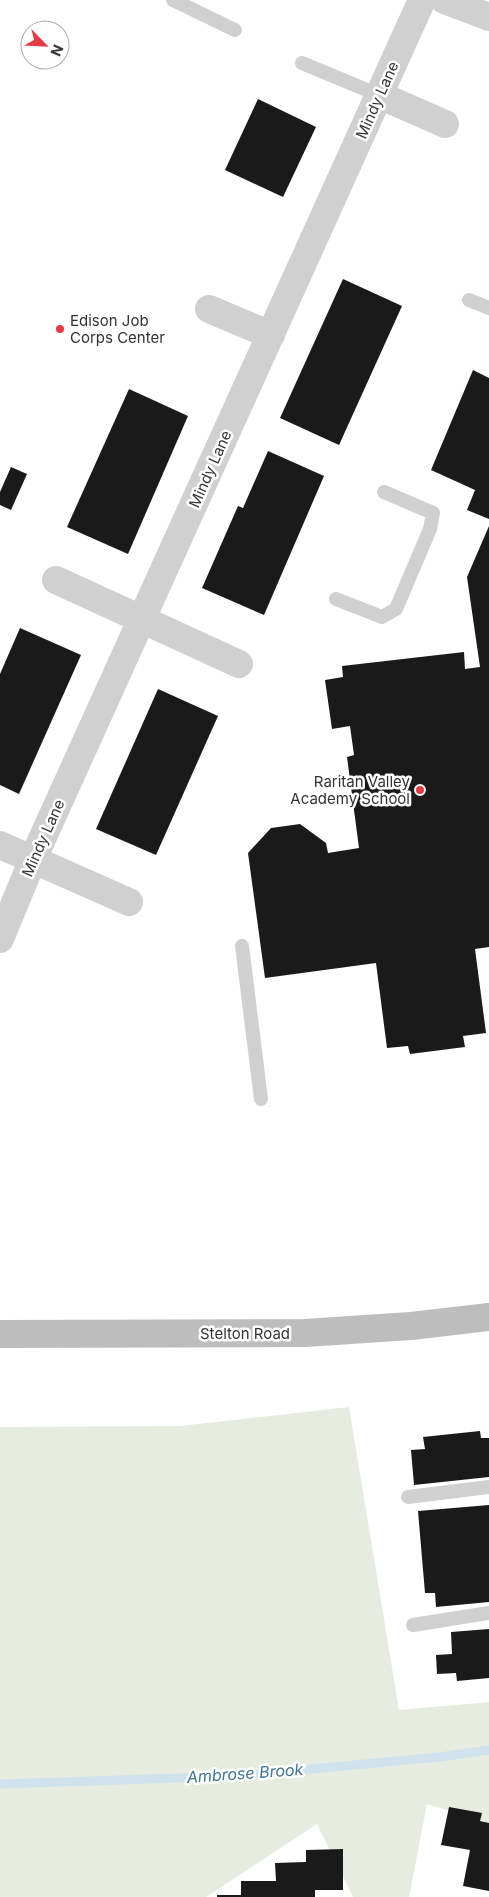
<svg xmlns="http://www.w3.org/2000/svg" width="489" height="1897" font-family="Inter,sans-serif">
	<style>
		.green { fill: #e6ecdf }
		.lines { fill: none; stroke-linecap: round; stroke-linejoin: round }
		.stream { stroke: #cfe2ee; stroke-width: 9 }
		.building { fill: #1a1a1a }
		.lane { stroke: #d0d0d0; stroke-width: 14 }
		.street { stroke: #d0d0d0; stroke-width: 28 }
		.secondary { stroke: #bdbdbd; stroke-width: 28 }
		.poi-dot { fill: #e63946; stroke: #fff; stroke-width: 2 }
		.labels { text-anchor: middle; dominant-baseline: central; stroke-width: 5; stroke-linejoin: round; paint-order: stroke }
		.street-label { font-size: 15px; fill: #333; stroke: #fff }
		.poi-label { font-size: 15px; fill: #333; stroke: #fff; text-anchor: start }
		.water-label { font-size: 16px; font-style: italic; fill: #3f7597; stroke: #fff }
	</style>
	<rect width="100%" height="100%" fill="#fff"/>
	<!-- green -->
	<polygon class="green" points="349,1407 399,1710 489,1702 489,1823 427,1804 409,1897 353,1897 317,1824 206,1897 0,1897 0,1427 180,1426"/>
	<g class="lines">
		<!-- stream -->
		<polyline class="stream" points="0,1784 239,1776 439,1757 489,1750"/>
	</g>
	<!-- building -->
	<g class="building">
		<polygon points="258,99 316,127 283,197 225,170"/>
		<polygon points="343,279 402,306 339,445 280,418"/>
		<polygon points="473,370 489,378 489,519 467,510 475,490 431,470"/>
		<polygon points="129,389 188,416 128,554 67,527"/>
		<polygon points="268,451 324,476 264,615 202,588 238,506 243,508"/>
		<polygon points="11,467 27,474 11,510 0,505 0,492"/>
		<polygon points="489,526 489,947 475,949 486,1033 463,1036 465,1047 410,1054 408,1046 387,1048 376,963 265,978 248,853 271,828 300,824 326,843 328,853 359,848 347,757 354,755 350,726 332,729 325,680 343,677 342,666 464,652 465,669 480,667 467,577"/>
		<polygon points="20,628 81,655 19,794 0,785 0,674"/>
		<polygon points="158,689 218,716 156,855 96,829"/>
		<polygon points="480,1431 481,1438 489,1438 489,1477 414,1485 411,1450 425,1449 423,1437"/>
		<polygon points="489,1505 489,1602 436,1607 435,1593 425,1593 418,1511"/>
		<polygon points="489,1629 489,1678 457,1681 456,1673 437,1674 436,1655 452,1654 451,1632"/>
		<polygon points="449,1807 482,1813 480,1821 489,1823 489,1891 463,1886 470,1850 441,1845"/>
		<polygon points="343,1849 343,1890 315,1890 315,1897 217,1897 217,1895 241,1895 241,1881 276,1881 275,1863 306,1862 306,1850"/>
	</g>
	<g class="lines">
		<!-- lane -->
		<g class="lane">
			<polyline points="173,0 235,30"/>
			<polyline points="302,63 379,95"/>
			<polyline points="469,300 489,308"/>
			<polyline points="336,599 382,617 396,609 430,529 433,513 384,492"/>
			<polyline points="242,946 261,1099"/>
			<polyline points="408,1497 489,1487"/>
			<polyline points="413,1625 489,1613"/>
		</g>
		<!-- street -->
		<g class="street">
			<polyline points="444,0 489,17"/>
			<polyline points="379,95 445,124"/>
			<polyline points="209,309 271,335"/>
			<polyline points="56,580 239,664"/>
			<polyline points="0,845 129,902"/>
			<polyline points="0,939 33,859 422,0"/>
		</g>
		<!-- secondary -->
		<polyline class="secondary" points="0,1334 305,1333 411,1326 489,1317"/>
	</g>
	<!-- markers -->
	<g class="poi-dot">
		<circle cx="60" cy="329" r="5"/>
		<circle cx="420" cy="790" r="5"/>
	</g>
	<g class="labels">
		<!-- street labels -->
		<g class="street-label">
			<text transform="translate(377 100) rotate(-66)">Mindy Lane</text>
			<text transform="translate(210 469) rotate(-66)">Mindy Lane</text>
			<text transform="translate(43 838) rotate(-66)">Mindy Lane</text>
			<text x="245" y="1333">Stelton Road</text>
		</g>
		<!-- poi labels -->
		<g class="poi-label">
			<text x="70" y="320">Edison Job<tspan x="70" dy="17">Corps Center</tspan></text>
			<text x="410" y="781" text-anchor="end">Raritan Valley<tspan x="410" dy="17">Academy School</tspan></text>
		</g>
		<!-- water labels -->
		<g class="water-label">
			<text transform="translate(245 1773) rotate(-4)">Ambrose Brook</text>
		</g>
	</g>
	<!-- north arrow -->
	<g transform="translate(45 45) rotate(114)"><circle r="24" fill="#ffffff" stroke="#adadad"/>
	<path d="M0-4L9 19L0 12L-9 19Z" fill="#e63946"/>
	<text y="-8" font-size="14" font-weight="bold" text-anchor="middle" fill="#333333">N</text>
	</g>
</svg>
